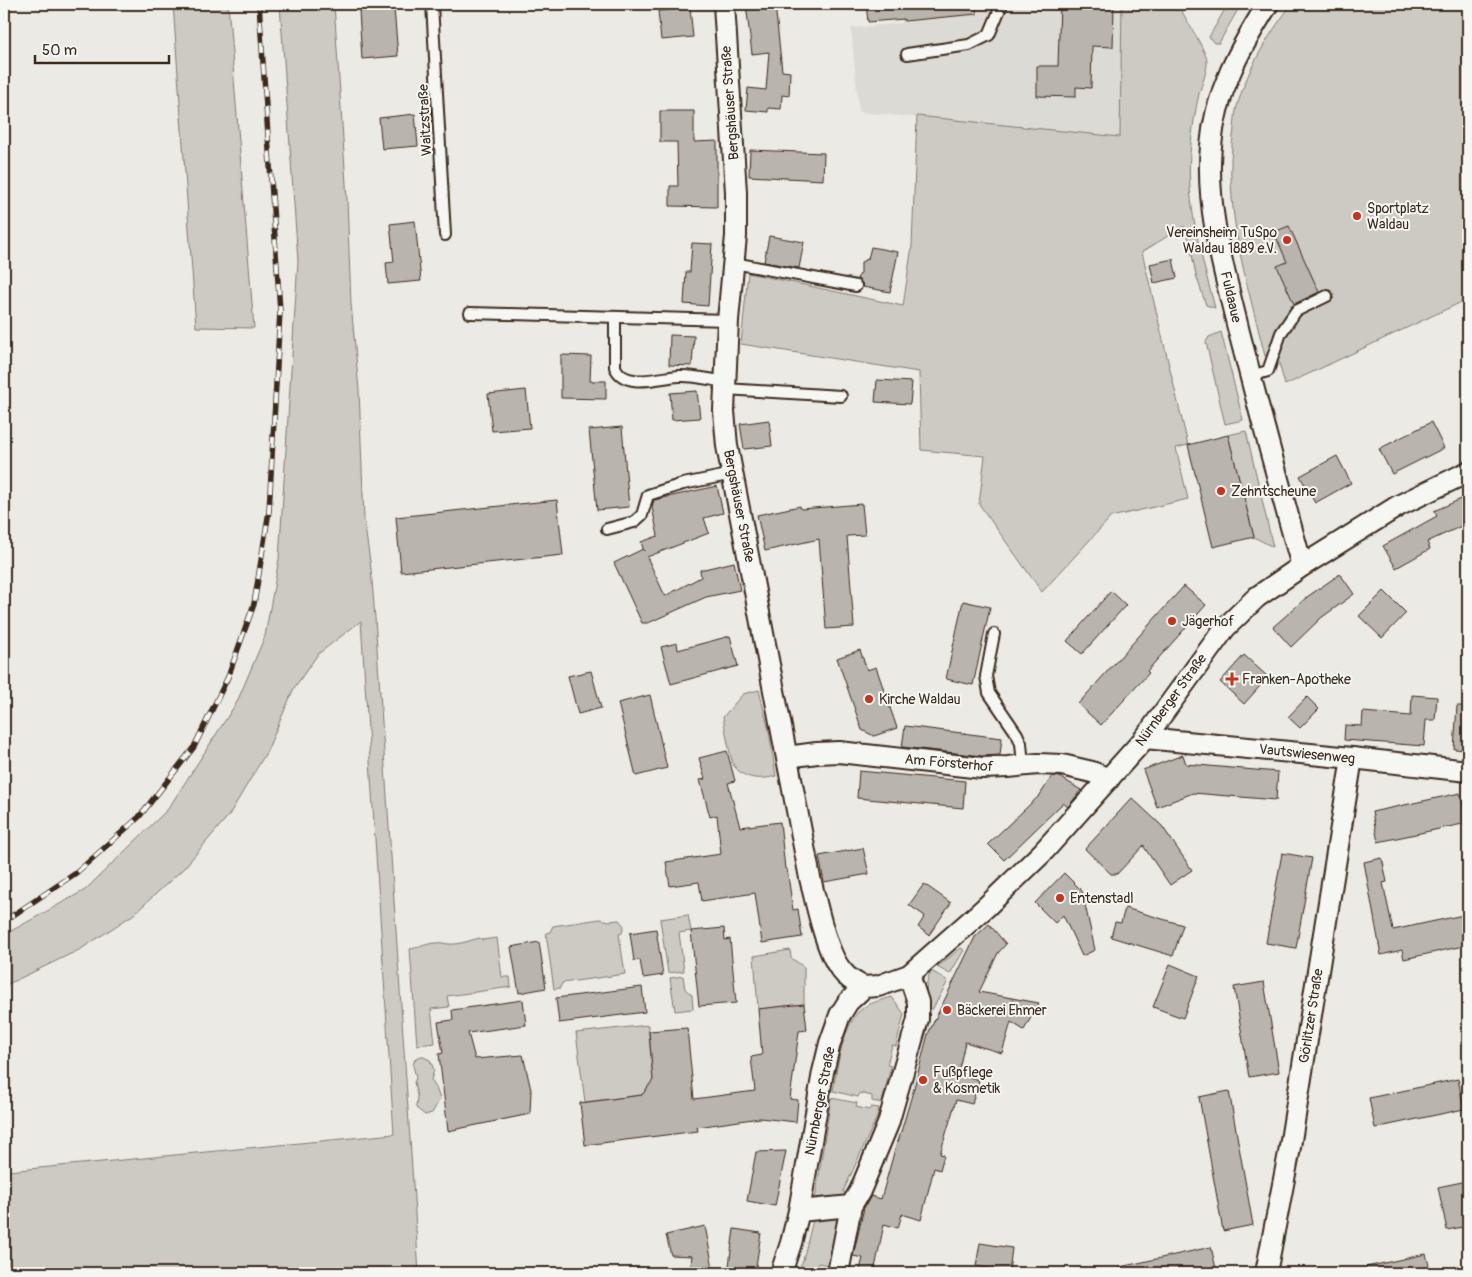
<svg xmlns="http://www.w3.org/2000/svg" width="1472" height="1277" font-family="Pangolin,sans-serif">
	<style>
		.built { fill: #dcdad4 }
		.green { fill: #cdcac4; stroke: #847a71 }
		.building { fill: #bab4ae; stroke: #3b2a1e }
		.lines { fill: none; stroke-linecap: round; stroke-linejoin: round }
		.service-casing { stroke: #3b2a1e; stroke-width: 14 }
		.minor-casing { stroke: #3b2a1e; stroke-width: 24 }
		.service { stroke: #f6f6f2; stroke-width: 10 }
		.minor { stroke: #f6f6f2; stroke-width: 20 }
		.rail-casing { stroke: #3b2a1e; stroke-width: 5.5 }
		.rail { stroke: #f6f6f2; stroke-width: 4; stroke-dasharray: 11; stroke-linecap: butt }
		.poi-dot { fill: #c8321e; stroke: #f6f6f2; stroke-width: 2 }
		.labels { text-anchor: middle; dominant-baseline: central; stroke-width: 4; stroke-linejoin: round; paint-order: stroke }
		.street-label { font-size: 14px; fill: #3b2a1e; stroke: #f6f6f2 }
		.poi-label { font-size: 14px; fill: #3b2a1e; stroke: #f6f6f2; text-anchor: start }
	</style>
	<rect width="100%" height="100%" fill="#ebeae5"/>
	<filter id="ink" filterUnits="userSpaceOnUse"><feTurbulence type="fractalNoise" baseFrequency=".02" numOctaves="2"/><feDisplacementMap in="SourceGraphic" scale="10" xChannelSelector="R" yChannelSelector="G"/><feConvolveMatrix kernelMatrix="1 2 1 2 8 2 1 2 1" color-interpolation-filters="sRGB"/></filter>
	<g filter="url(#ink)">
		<!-- built -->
		<polygon class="built" points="900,4 1122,4 1120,137 859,112 851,28 902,23"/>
		<!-- green -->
		<g class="green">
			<polygon points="173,4 228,4 254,328 196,327"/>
			<polygon points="280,4 334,4 347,199 351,304 359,390 364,520 371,569 375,618 419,1273 4,1273 4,1169 8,1171 394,1134 361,621 318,654 294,688 267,751 229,815 184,868 134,914 81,949 4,986 4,935 85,890 168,809 237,702 265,636 279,559 298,261"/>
			<path d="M1122,4H1178C1184,17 1206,50 1207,61C1208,70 1201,86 1199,94C1195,111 1193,127 1191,143C1184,199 1201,255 1215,308L1206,305L1196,275L1189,240L1184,226L1142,252L1188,445L1176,448L1188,499L1111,517L1042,592L979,504L985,456L921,450L919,372L741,344L748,273L903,306L912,246L917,116L1120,137Z"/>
			<polygon points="1228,4 1241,4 1219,43 1214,43 1209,37"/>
			<path d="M1292,4H1468V299L1285,385L1273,341L1271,351L1265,356C1247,282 1222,206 1234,129C1235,120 1235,111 1238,103C1249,66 1269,34 1292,4Z"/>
			<polygon points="1221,332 1243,420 1225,424 1206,342 1209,337"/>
			<polygon points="1246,431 1273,547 1254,537 1228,435"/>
			<path d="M759,690L769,731L776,776C762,780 745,780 735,767C730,761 725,726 723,717L743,694Z"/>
			<polygon points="688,915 691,931 679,933 684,971 668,973 660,919"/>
			<polygon points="600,919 610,921 619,920 624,926 622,933 619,934 625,974 562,983 560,988 554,989 546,933 550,932 553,926"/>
			<path d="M480,938L482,940L497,938L502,977H510L511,987L447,996L449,1007L431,1009L435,1043L417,1045L410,949C419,948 427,943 437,943C441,942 445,944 449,944C460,945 470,940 480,938Z"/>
			<polygon points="961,948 964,950 950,974 937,967"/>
			<polygon points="790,950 791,958 804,967 804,1004 758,1009 754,956"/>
			<path d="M933,972L948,981L932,1010C924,1002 925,982 930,973Z"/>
			<polygon points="683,976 685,989 692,995 693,1009 675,1011 670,978"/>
			<path d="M892,997L904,1014L896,1046L892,1045L887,1065L891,1066L882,1103L872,1101V1096L860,1093L858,1097L833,1091C837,1068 843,1022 863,1008C871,1002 883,1000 892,997Z"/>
			<polygon points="648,1025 653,1080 642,1095 585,1102 576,1033"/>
			<polygon points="421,1056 430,1060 434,1070 431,1080 436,1088 440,1099 432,1113 425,1115 416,1108 417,1096 414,1082 416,1078 413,1065 415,1059"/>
			<polygon points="831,1098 857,1103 856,1107 869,1110 871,1107 879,1108 877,1117 843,1192 847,1194 841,1199 815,1199"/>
			<polygon points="839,1216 833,1266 818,1263 816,1273 797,1273 803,1260 813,1220"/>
		</g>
		<!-- building -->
		<g class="building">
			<polygon points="746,4 775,4 782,71 790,72 789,96 782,95 781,109 768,108 768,112 746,110 748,88 766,90 769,52 752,54"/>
			<polygon points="866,4 976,4 977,14 904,21 904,19 868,22"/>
			<polygon points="1060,4 1114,4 1113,47 1092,46 1091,88 1076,87 1076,97 1037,96 1037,66 1058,66"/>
			<polygon points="394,8 398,56 362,59 359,11"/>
			<polygon points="690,8 693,37 661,40 658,11"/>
			<polygon points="660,111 694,111 694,142 717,141 717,207 670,206 670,186 678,186 677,142 660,142"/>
			<polygon points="415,114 418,146 382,149 379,118"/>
			<polygon points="750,150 824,153 823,180 749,176"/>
			<polygon points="415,221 421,281 388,284 386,263 394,262 390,224"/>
			<polygon points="1289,226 1319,292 1294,304 1277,266 1287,262 1274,232"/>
			<polygon points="769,236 804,242 799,268 764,262"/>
			<polygon points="692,243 712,244 708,306 684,304 686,272 690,272"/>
			<polygon points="871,247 898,252 890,292 863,287 862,283 857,278 861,273 861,262 868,259"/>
			<polygon points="1173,259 1177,278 1154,283 1150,264"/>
			<polygon points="670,335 694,336 692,366 669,365"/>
			<polygon points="561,355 591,356 590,381 606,381 606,399 561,398"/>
			<polygon points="877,380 912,382 910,404 875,402"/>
			<polygon points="526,390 530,428 492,431 488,394"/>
			<polygon points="697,391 700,418 672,420 670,393"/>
			<polygon points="769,420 772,446 744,449 740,424"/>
			<polygon points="1431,422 1444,448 1392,474 1379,449"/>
			<polygon points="622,427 629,507 597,510 589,430"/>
			<polygon points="1228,435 1254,537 1213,547 1188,445"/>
			<polygon points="1337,456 1351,483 1315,503 1300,476"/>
			<polygon points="717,486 723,513 704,518 709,533 647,557 665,596 701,577 700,570 734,562 740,590 706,597 648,623 642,623 614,563 643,549 644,551 641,542 658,536 652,507 654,500"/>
			<polygon points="1468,496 1468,523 1427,542 1430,549 1396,568 1383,546 1437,516 1434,511"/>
			<polygon points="557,500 563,555 401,572 396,517"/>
			<polygon points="862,504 865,535 847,536 854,627 826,629 819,539 765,551 757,515 800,506 801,509"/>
			<polygon points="1340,574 1354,594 1321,618 1291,647 1273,627 1307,597"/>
			<polygon points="1184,586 1206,605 1147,671 1149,673 1101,725 1078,704"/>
			<polygon points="1111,591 1126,605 1082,654 1067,641"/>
			<polygon points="1384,591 1406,613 1382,638 1359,616"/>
			<polygon points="963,601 990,607 973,685 946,679"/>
			<polygon points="730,636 738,666 671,684 661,647 677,643 678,650"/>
			<polygon points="860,650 867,670 876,667 897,728 874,736 862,730 837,658"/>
			<polygon points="1244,655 1268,677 1244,704 1220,682"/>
			<polygon points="591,671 601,708 578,714 568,676"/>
			<polygon points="650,695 667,768 636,776 618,703"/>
			<polygon points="1412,695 1437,697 1435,720 1426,720 1424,746 1344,740 1345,725 1362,726 1363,712 1411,716"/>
			<polygon points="1307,697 1319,709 1300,728 1288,717"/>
			<polygon points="1457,706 1468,706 1468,750 1454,749"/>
			<polygon points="905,726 1002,738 1000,755 982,756 902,747"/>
			<polygon points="727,751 735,781 728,783 740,827 780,822 785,869 787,869 793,910 798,909 802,937 762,943 755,893 702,901 699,882 670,886 666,862 721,854 717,815 710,817 700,780 705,779 699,758"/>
			<polygon points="1183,755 1186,764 1278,772 1276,800 1193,793 1157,807 1143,770"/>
			<polygon points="859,771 965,781 963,808 857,798"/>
			<polygon points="1052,776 1060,777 1081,790 1068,807 1063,803 1004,860 988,844 1040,795"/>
			<polygon points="1460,793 1467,823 1378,842 1372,812"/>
			<polygon points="1132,798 1162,826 1192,870 1170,885 1144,847 1144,845 1117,874 1111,874 1085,849"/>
			<polygon points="863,848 869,874 824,882 819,856"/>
			<polygon points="1282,853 1312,858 1296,948 1266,943"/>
			<polygon points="1382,858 1387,882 1383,883 1393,930 1468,914 1468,945 1404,959 1402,950 1381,955 1364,862"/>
			<polygon points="1064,873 1082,891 1095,950 1082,956 1063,915 1055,923 1035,903"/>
			<polygon points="924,884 951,903 929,935 918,927 925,916 909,905"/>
			<polygon points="1125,908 1183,925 1173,956 1111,937 1115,922 1121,923"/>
			<polygon points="989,924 1006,944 998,953 979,992 1039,1003 1024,1030 1011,1022 1002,1053 965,1042 958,1074 979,1080 972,1104 956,1100 940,1154 944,1155 940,1170 934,1168 921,1220 902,1214 898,1228 884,1224 874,1273 859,1273 863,1258 853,1256 864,1208 871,1196 881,1199 897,1142 898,1142 914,1088 928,1034 975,937"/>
			<polygon points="724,928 725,940 730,939 736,1003 699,1006 691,931"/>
			<polygon points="656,929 663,975 643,978 640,960 634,961 630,933"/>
			<polygon points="539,942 546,988 519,993 511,947"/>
			<polygon points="1170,964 1199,976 1183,1018 1153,1007"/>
			<polygon points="1264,982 1279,1072 1249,1077 1234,987"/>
			<polygon points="642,987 645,1012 559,1023 556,998"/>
			<polygon points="523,1000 526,1025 468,1033 475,1059 523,1055 531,1090 530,1114 448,1131 439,1054 443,1053 438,1022 453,1020 452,1010"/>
			<polygon points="804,1004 807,1030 799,1031 790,1099 798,1100 796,1122 760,1118 697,1127 698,1131 585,1145 580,1103 642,1095 653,1080 649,1031 687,1028 694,1099 755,1091 751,1057 762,1055 758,1009"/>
			<polygon points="1458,1079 1464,1109 1375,1128 1369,1098"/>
			<polygon points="1229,1091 1253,1225 1223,1231 1199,1097"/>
			<polygon points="786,1151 775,1206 747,1201 756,1152"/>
			<polygon points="1467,1181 1468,1188 1468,1226 1447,1230 1438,1187"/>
			<polygon points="705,1226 714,1273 690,1273 692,1256 671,1255 666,1235"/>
			<polygon points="734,1229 761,1233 755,1273 728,1273"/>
			<polygon points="980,1243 1012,1248 1009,1272 976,1266"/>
			<polygon points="1211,1247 1217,1273 1121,1273 1120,1267"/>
			<polygon points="1426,1254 1431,1273 1367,1273 1366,1267"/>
		</g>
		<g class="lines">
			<defs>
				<g id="service">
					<polyline points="432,4 445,235"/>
					<polyline points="907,54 969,45 989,35 1002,4"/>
					<polyline points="734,263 856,286"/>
					<polyline points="470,313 728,320"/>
					<path d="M615,317V367C625,390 659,377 679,376C694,375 711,380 726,382"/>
					<polyline points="1251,376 1268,371 1281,333 1296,311 1327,296"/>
					<polyline points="725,389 841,396"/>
					<polyline points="607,529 634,522 642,515 648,495 683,484 733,474"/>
					<polyline points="994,634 986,676 989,693 1017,734 1021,743 1023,766"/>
				</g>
				<g id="minor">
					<path d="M724,4L736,192V236L728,320L724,411L727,446L810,878C816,902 826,953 842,971C848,979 855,983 864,987"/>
					<path d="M1268,4C1240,48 1215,93 1211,146C1205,207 1225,274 1239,332C1259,410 1280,488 1302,566"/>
					<polyline points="1145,738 1352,758 1468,771"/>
					<polyline points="787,757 817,753 839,752 982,768 1008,767 1038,764 1062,765 1092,772 1109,779"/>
					<polyline points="799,1211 851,1206"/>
					<polyline points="781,1273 791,1243 799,1211 823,1072 830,1043 840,1015 848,1002 864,987 878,986 909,975 985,908 1042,853 1145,738 1225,628 1257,597 1302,566 1398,506 1468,472"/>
					<polyline points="838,1273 851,1206 860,1191 888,1124 918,1019 918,1002 909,975"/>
					<polyline points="1266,1273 1289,1153 1352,758"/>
				</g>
			</defs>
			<!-- service casing -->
			<use href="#service" class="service-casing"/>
			<!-- minor casing -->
			<use href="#minor" class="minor-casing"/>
			<!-- service -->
			<use href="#service" class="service"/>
			<!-- minor -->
			<use href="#minor" class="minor"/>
			<defs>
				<polyline id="rail" points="4,920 15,914 76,873 139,817 194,747 228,677 254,604 269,511 280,311 259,4"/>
			</defs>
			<!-- rail casing -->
			<use href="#rail" class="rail-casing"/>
			<!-- rail -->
			<use href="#rail" class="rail"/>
		</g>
	</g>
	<!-- markers -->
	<g class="poi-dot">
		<circle cx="1357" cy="216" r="5"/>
		<circle cx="1287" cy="240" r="5"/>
		<circle cx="1221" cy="491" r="5"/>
		<circle cx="1172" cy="621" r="5"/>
		<path d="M1229.5 671.5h5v5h5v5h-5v5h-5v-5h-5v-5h5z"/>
		<circle cx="869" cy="699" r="5"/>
		<circle cx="1060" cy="898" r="5"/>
		<circle cx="947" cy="1010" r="5"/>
		<circle cx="923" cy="1080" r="5"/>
	</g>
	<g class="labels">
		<!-- street labels -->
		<g class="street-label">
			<text transform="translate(730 103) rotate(-94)">Bergshäuser Straße</text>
			<text transform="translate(425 120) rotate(-93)">Waitzstraße</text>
			<text transform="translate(1231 297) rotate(77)">Fuldaaue</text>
			<text transform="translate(739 506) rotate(79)">Bergshäuser Straße</text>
			<text transform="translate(1171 700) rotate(-54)">Nürnberger Straße</text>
			<text transform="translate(1307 754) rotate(6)">Vautswiesenweg</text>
			<text transform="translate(949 763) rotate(5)">Am Försterhof</text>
			<text transform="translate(1311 1016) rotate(-81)">Görlitzer Straße</text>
			<text transform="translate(820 1101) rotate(-79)">Nürnberger Straße</text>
		</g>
		<!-- poi labels -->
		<g class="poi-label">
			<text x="1367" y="208">Sportplatz<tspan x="1367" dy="16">Waldau</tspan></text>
			<text x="1277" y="232" text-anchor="end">Vereinsheim TuSpo<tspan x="1277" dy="16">Waldau 1889 e.V.</tspan></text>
			<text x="1231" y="491">Zehntscheune</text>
			<text x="1182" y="621">Jägerhof</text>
			<text x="1242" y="679">Franken-Apotheke</text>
			<text x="879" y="699">Kirche Waldau</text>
			<text x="1070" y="898">Entenstadl</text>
			<text x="957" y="1010">Bäckerei Ehmer</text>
			<text x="933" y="1072">Fußpflege<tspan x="933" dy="16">&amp; Kosmetik</tspan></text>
		</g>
	</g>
	<!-- margin -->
	<rect width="1472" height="1277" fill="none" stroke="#f6f6f2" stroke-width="20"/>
	<rect x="10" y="10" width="1452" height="1257" fill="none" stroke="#3b2a1e" stroke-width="2" filter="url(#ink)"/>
	<!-- scale -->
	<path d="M35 55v8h134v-8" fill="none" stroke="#3b2a1e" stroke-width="2.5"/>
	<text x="42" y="55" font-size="15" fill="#3b2a1e" stroke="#f6f6f2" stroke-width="4" paint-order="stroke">50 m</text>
</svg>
